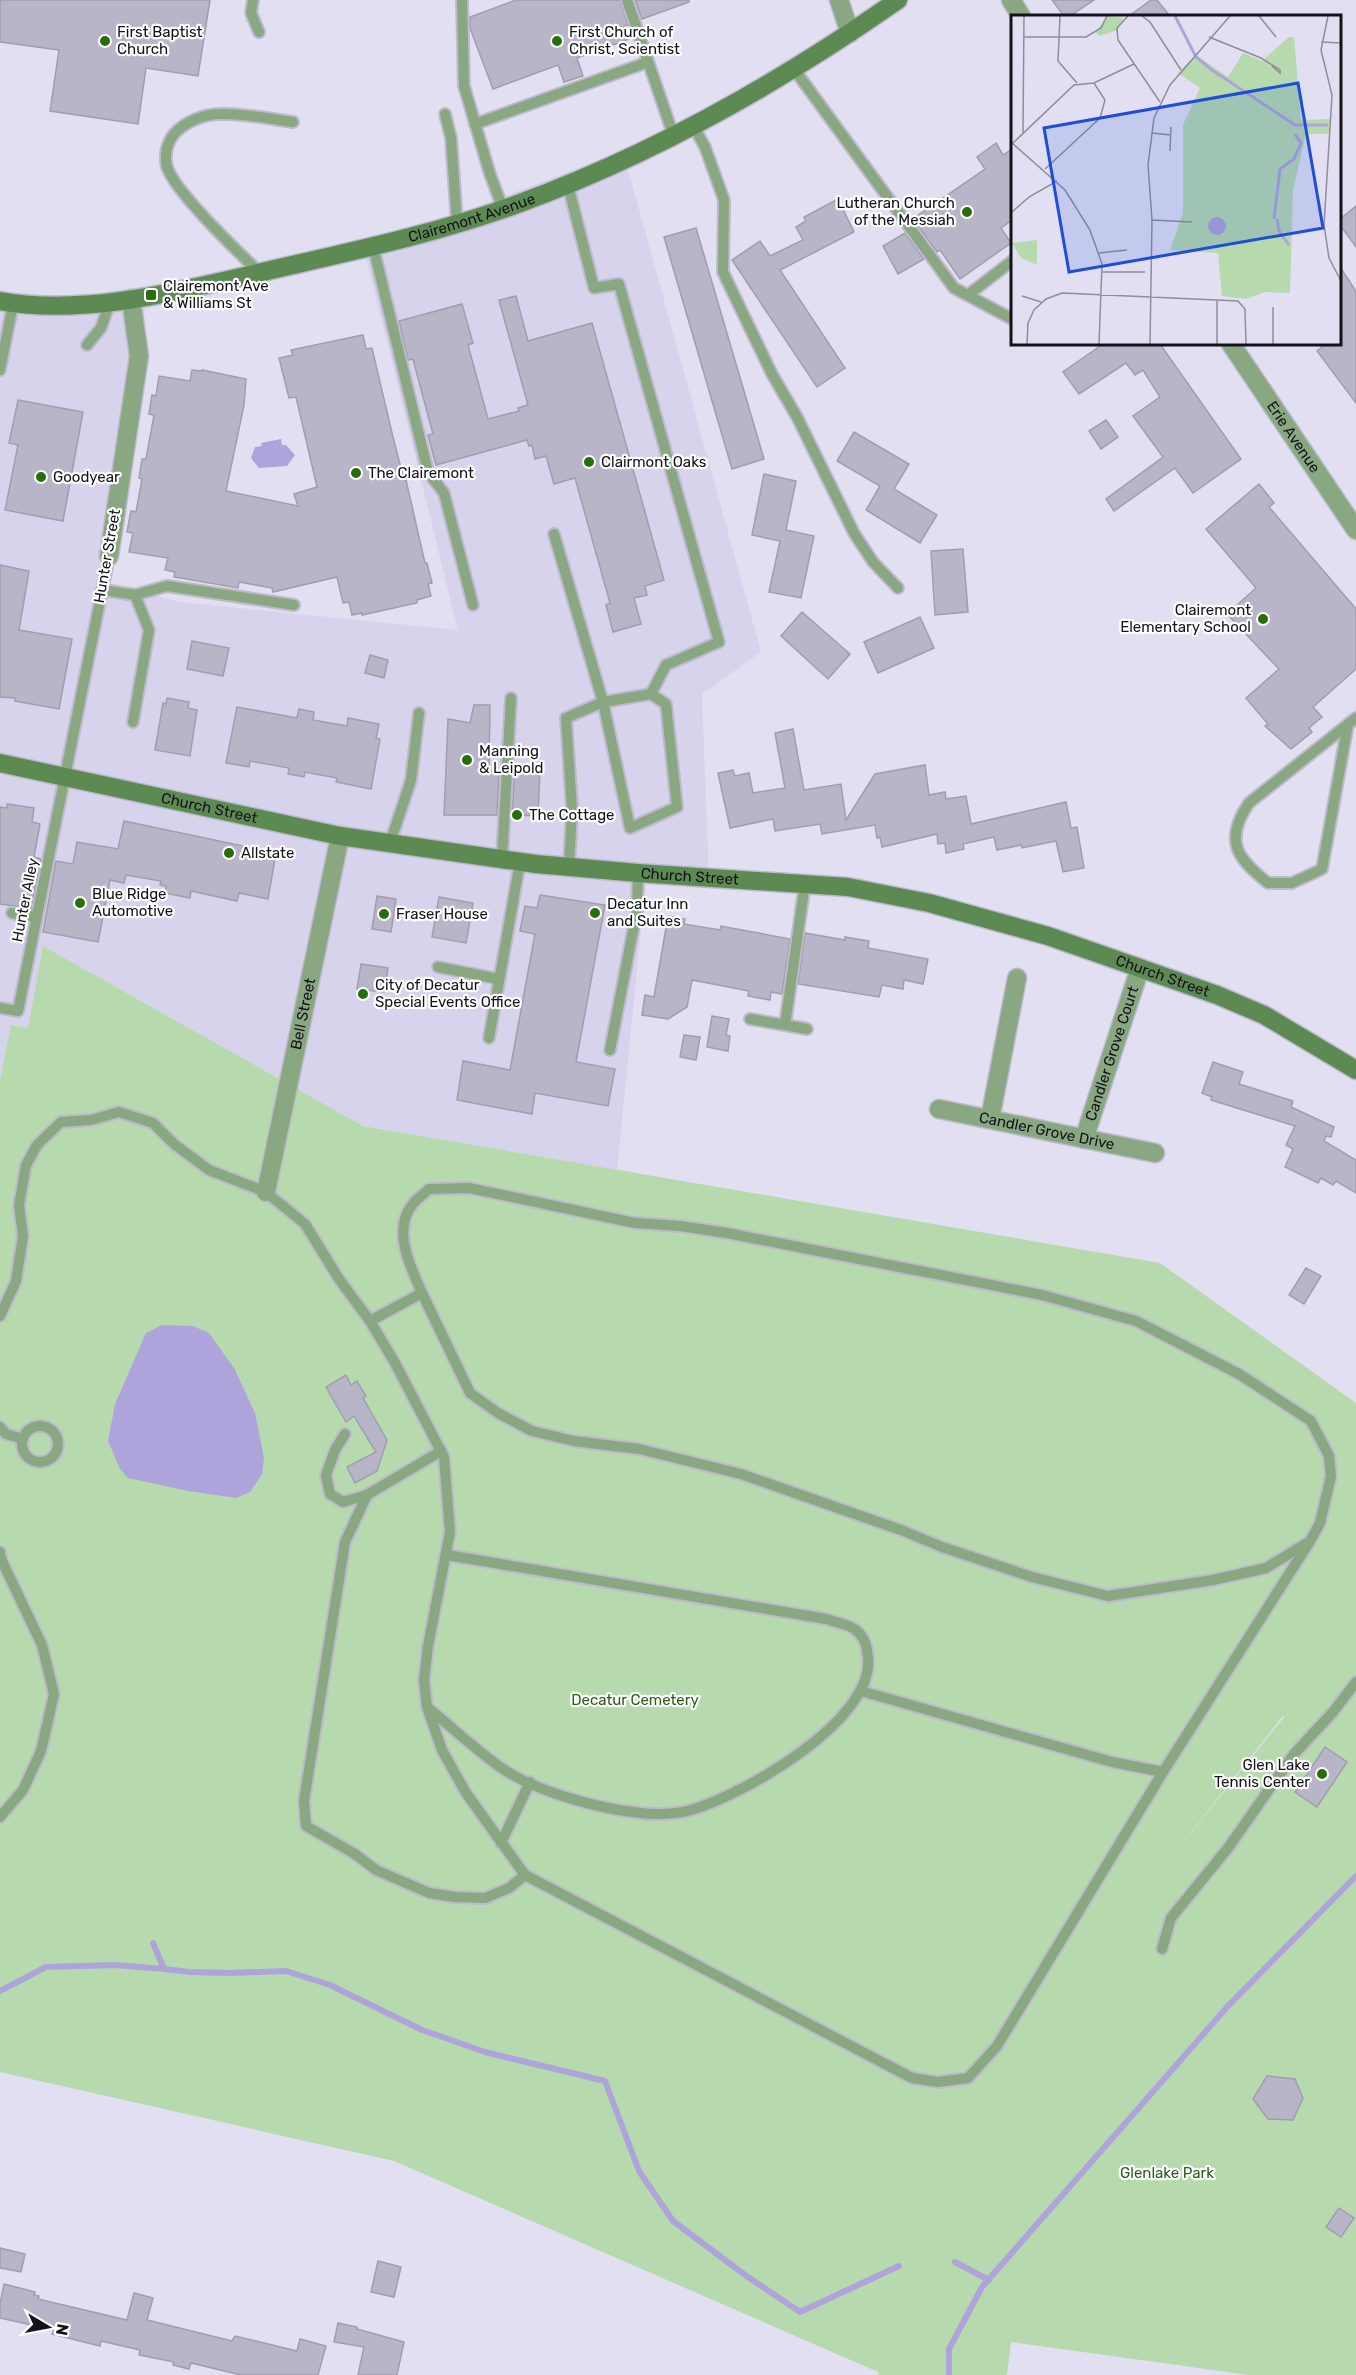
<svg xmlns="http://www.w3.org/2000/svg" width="1356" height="2375" font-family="Rubik,sans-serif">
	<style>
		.built { fill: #d7d3ed }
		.green { fill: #b7d9ae; fill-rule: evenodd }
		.water { fill: #aea3db }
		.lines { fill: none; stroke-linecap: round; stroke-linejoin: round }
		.stream { stroke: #aea3db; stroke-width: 6 }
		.building { fill: #b8b5c8; stroke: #a09db0; stroke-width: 1.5 }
		.lane-casing { stroke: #bdbacc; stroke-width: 14 }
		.street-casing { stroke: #bdbacc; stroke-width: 21 }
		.secondary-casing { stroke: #bdbacc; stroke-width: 21 }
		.lane { stroke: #89a781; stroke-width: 10 }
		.street { stroke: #89a781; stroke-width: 18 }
		.secondary { stroke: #5d8a52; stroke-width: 18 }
		.poi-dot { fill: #286e0c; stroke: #fff; stroke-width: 2 }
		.labels { text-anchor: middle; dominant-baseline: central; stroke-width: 4.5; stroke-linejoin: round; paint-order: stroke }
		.poi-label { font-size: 15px; fill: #131218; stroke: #fff; text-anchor: start }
		.street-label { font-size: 15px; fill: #131218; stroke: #fff }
		.park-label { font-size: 15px; fill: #2a5c1b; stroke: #fff }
		.inset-river { fill: none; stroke: #aea3db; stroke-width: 3 }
		.inset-road { fill: none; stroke: #8f8d9b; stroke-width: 1.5 }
		.view { fill: #1d4ed8; fill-opacity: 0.15; stroke: #1d4ed8; stroke-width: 3 }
		.inset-edge { fill: none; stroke: #131218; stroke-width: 3 }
	</style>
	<rect width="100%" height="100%" fill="#e2dff3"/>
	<!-- built -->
	<polygon class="built" points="623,151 761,652 702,694 709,880 646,880 617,1170 363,1126 43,946 28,1028 11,1026 0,1080 0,304 10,306 148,287 106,582 179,602 458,630 363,246 419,229"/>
	<!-- green -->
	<path class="green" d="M43,946L363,1126L1160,1263L1356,1403V2375H1249L1011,2342L1007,2375H878V2372L394,2161L0,2072V1080L11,1025L28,1028ZM1283,1716L1284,1717L1158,1874Z"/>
	<!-- water -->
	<g class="water">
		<polygon points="281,439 282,445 286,445 295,455 287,466 259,468 251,458 255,447 262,446 261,443"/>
		<polygon points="162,1325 193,1326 209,1333 234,1368 255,1413 264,1458 262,1474 250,1492 236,1498 188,1491 128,1478 120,1469 108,1441 115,1404 146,1333"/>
	</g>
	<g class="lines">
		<!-- stream -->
		<g class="stream">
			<polyline points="153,1943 164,1969 190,1972 230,1973 286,1971 330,1985 422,2030 485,2052 605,2081 639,2171 673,2221 745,2275 800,2312 899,2266"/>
			<polyline points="0,1991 46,1967 115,1965 164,1969"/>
			<polyline points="955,2262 989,2280"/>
			<polyline points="949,2375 949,2349 982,2287 1228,2006 1356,1876"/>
		</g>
	</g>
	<!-- building -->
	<g class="building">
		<polygon points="0,0 210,0 198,76 146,68 138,124 50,111 59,50 0,42"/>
		<polygon points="516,0 620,0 628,25 624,26 629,39 577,58 583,76 564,82 558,65 493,89 470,28 470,17"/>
		<polygon points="635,0 689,0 689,2 642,19"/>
		<polygon points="1052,0 1094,0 1070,16 1064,16"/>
		<polygon points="1151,0 1157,0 1170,16 1129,16"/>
		<polygon points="996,143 1003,155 1012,149 1012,220 1001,228 1011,243 960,279 940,250 937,252 918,226 922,223 917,216 985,169 977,157"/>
		<polygon points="838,199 854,232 780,270 845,368 817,387 732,260 760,241 770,256 803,240 796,227 806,221 804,217"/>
		<polygon points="1356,206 1356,247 1340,225 1340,219"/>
		<polygon points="696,228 764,459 732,469 664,237"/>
		<polygon points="905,233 924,259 898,274 883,246"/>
		<polygon points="1340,267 1356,291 1356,403 1317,351 1326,344 1340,344"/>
		<polygon points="516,296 528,341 592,323 664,580 645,586 647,595 634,598 641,624 613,632 606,605 610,603 575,478 554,484 546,456 535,459 532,445 529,446 527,440 436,465 428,435 433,434 413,359 408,360 399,321 462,304 473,343 468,345 488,419 519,411 518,408 528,405 499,300"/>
		<polygon points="363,335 366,349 372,348 393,437 404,480 406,480 425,563 427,563 432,583 428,584 431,596 417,600 417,603 362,615 362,613 352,615 349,602 343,603 337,577 273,592 272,588 239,582 238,588 174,577 175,572 165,570 168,558 129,552 133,533 127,532 131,511 136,512 142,479 139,478 142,459 146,459 154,415 149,414 152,395 156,396 159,376 190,381 192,370 202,371 202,370 246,379 244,405 226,491 298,506 294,494 317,487 296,397 289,398 279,358 293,355 291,350"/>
		<polygon points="1103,344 1160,344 1241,459 1193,493 1175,468 1114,511 1106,499 1163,457 1133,416 1160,397 1143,370 1135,375 1126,363 1079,394 1063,372"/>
		<polygon points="18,400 83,412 63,521 5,510 18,445 9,443"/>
		<polygon points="1106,420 1118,437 1101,449 1089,431"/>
		<polygon points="854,432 909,464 894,489 937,515 920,543 866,510 880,486 837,461"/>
		<polygon points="764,474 796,481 786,530 814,536 801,598 769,592 780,541 752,535"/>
		<polygon points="1259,484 1274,503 1269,507 1356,609 1356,669 1313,707 1322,717 1309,728 1312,732 1291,749 1265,726 1268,724 1246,698 1279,669 1227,614 1256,588 1206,529"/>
		<polygon points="963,549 968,612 935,615 931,551"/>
		<polygon points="0,565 29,571 19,630 72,639 59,709 15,701 15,698 0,697"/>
		<polygon points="802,612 850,654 828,679 781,636"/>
		<polygon points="920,617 934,648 878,673 864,642"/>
		<polygon points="192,641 229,648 223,676 187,669"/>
		<polygon points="370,655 388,660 384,678 365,673"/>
		<polygon points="167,698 189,702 188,708 197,710 190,756 155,750 163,703 166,704"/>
		<polygon points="474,705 490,705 489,772 499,770 497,815 444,815 448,719 470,723"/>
		<polygon points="237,707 297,718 299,709 314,712 313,720 347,726 348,718 379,724 376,738 380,739 371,789 336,782 337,778 305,772 304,777 288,774 289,768 250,761 249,767 226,763"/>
		<polygon points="793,729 804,790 841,784 846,820 875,774 925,765 929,795 945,792 946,799 966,796 971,824 1066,802 1071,828 1077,827 1084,868 1063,872 1056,841 1022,848 1021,845 997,850 994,837 963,844 964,849 946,853 945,843 938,844 937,834 882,847 880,837 877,838 875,825 822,834 820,824 775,831 773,819 730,828 718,773 733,770 735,776 749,773 753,793 785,788 775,733"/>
		<polygon points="515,767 540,769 538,816 512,815"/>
		<polygon points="7,804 34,808 32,822 40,824 34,857 41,859 31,908 0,904 0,807 7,808"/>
		<polygon points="124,821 276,853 268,899 239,893 237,901 191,891 190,898 165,893 166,886 160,885 161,881 126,875 124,883 110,880 98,942 43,932 56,861 73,864 77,842 118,849"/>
		<polygon points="540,895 605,905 576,1062 615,1069 608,1106 535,1093 532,1114 457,1100 463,1061 510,1070 535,934 520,931 525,906 537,908"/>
		<polygon points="377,896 396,899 391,932 372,929"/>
		<polygon points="439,897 473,903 466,943 432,937"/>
		<polygon points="668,916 685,919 684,924 720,930 721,926 790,939 782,994 771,992 770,1000 748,996 749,991 692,980 687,1007 668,1019 642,1015 645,995 654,997"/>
		<polygon points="805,933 845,940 845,937 869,941 868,948 928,959 923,984 904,980 903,989 882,985 879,997 798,984"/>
		<polygon points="361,964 388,968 384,992 357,989"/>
		<polygon points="712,1016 729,1019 726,1035 730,1036 728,1051 707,1047"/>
		<polygon points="684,1035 700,1037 696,1060 680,1057"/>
		<polygon points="1213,1062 1243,1072 1239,1084 1293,1101 1291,1107 1334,1127 1331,1137 1326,1136 1324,1141 1356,1160 1356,1193 1336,1181 1333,1185 1321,1178 1318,1183 1285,1167 1293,1149 1286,1145 1295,1126 1211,1100 1212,1097 1202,1093"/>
		<polygon points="1306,1268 1321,1276 1304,1304 1289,1295"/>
		<polygon points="346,1375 351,1385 357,1381 366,1396 363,1398 387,1440 377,1471 355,1483 347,1467 376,1452 354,1416 346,1422 326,1387"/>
		<polygon points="1325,1747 1347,1762 1317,1807 1295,1792"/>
		<polygon points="1267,2076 1295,2079 1303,2098 1293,2120 1268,2119 1253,2099"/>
		<polygon points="1339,2208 1354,2218 1341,2237 1326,2227"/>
		<polygon points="0,2248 25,2254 21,2272 0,2268"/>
		<polygon points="378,2261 401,2267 394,2297 371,2292"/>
		<polygon points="4,2284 35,2292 34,2295 39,2296 38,2299 127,2320 134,2293 153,2298 147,2320 232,2341 235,2336 297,2351 300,2339 326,2346 318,2375 241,2375 191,2363 189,2369 173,2365 174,2362 139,2355 140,2350 101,2341 100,2346 52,2334 54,2330 0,2318 0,2304"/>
		<polygon points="338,2323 357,2327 357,2329 404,2342 397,2375 358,2375 364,2347 334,2342"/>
	</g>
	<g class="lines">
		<defs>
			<g id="lane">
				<polyline points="253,0 251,13 259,32"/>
				<polyline points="462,0 464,86 490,174 503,209"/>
				<polyline points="627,0 674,137"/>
				<polyline points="794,69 954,288 1012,319"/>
				<polyline points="445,114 451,138 457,223"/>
				<polyline points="475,124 648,62"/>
				<polyline points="694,127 705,147 724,200 723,272 772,374 797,417 854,533 873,562 898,588"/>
				<polyline points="568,185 594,288 619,284 719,642 666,665 651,694"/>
				<polyline points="373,246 428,472 444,493 473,605"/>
				<path d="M260,273C239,253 175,192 167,167C164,155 167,142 175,133C186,121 205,114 221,114C244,113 270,119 293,122"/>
				<polyline points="968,295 1012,261"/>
				<polyline points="87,345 101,328 110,302"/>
				<polyline points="0,370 13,304"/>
				<polyline points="554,534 603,702 630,828 677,807 666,704 651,694 603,702 566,718 572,809 569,867"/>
				<polyline points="102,590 135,595 167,586 294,605"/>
				<polyline points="133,722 149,630 135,595"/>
				<path d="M1348,724L1322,869L1292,883H1268C1236,858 1224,840 1249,803L1356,718"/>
				<polyline points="390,843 411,780 419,713"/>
				<polyline points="502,859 511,698"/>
				<polyline points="12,913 37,917"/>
				<polyline points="438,967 499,979"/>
				<polyline points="0,1008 18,1011 109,556"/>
				<polyline points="750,1019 785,1025 805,883"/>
				<polyline points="785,1025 807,1029"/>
				<polyline points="489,1038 520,862"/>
				<polyline points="610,1050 637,910 638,873"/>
				<polyline points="422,1293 470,1393 498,1413 532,1431 574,1441 639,1449 741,1474 901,1530 942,1547 1032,1577 1108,1596 1213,1580 1266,1568 1307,1543"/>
				<path d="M0,1316L16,1281L23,1236L19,1205L26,1165L37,1145L61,1122L91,1120L119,1112L153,1123L174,1144L209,1170L266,1192L305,1224L339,1279L370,1321L395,1363L444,1457L450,1532L428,1646L424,1680L427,1707L442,1750L466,1793L525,1875L912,2078L938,2082L968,2078L997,2046L1163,1772L1310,1541L1320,1523L1331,1476L1329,1456L1311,1421L1239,1374L1136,1321L1042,1295L727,1233L680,1226L635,1223L469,1188L429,1189C424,1194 416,1199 412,1205C392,1231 411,1268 422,1293L370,1321"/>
				<circle cx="40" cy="1444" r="18"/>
				<polyline points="0,1427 6,1434 23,1439"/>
				<polyline points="345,1434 335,1450 326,1475 330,1494 343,1502 367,1495 441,1451"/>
				<polyline points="367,1495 345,1542 304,1801 306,1826 355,1854 376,1870 429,1893 455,1897 485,1898 509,1888 525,1875"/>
				<polyline points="0,1552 1,1559 42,1645 54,1694 41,1751 23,1790 0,1817"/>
				<polyline points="861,1691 1112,1762 1163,1772"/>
				<path d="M428,1708C453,1728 477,1751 503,1769C537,1792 600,1809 641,1813C655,1815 677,1814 691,1810C743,1795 874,1721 868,1658C867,1646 865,1638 856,1630C849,1624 834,1622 826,1619L447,1555"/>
				<polyline points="501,1843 530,1782"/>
				<polyline points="1162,1949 1171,1918 1228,1848 1294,1754 1333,1712 1356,1682"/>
			</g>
			<g id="street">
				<polyline points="839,0 850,33"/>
				<polyline points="1011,0 1021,16"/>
				<path id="s1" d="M1231,344L1356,530"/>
				<polyline points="109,556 139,356 131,299"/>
				<path id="s2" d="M939,1109L1155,1153"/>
				<polyline points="990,1119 1017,978"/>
				<path id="s3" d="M1084,1139L1140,968"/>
				<path id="s4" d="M266,1192L340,836"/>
			</g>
			<g id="secondary">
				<path id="s5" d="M0,301C85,316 175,292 258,273C344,253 432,235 515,205C653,155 778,84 898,0"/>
				<path id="s6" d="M0,763L340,836L536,864L638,873L848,887L929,903L1048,936L1217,995L1264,1015L1356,1070"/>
			</g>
		</defs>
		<!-- lane casing -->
		<use href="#lane" class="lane-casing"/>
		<!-- street casing -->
		<use href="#street" class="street-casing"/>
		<!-- secondary casing -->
		<use href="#secondary" class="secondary-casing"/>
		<!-- lane -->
		<use href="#lane" class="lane"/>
		<!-- street -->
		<use href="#street" class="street"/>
		<!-- secondary -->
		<use href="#secondary" class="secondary"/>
	</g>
	<!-- markers -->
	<g class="poi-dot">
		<circle cx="105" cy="41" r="6"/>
		<circle cx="557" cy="41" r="6"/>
		<circle cx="967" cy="212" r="6"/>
		<rect x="145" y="289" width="12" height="12" rx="3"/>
		<circle cx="589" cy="462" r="6"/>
		<circle cx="356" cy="473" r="6"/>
		<circle cx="41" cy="477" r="6"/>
		<circle cx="1263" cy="619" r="6"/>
		<circle cx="467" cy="760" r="6"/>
		<circle cx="517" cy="815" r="6"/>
		<circle cx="229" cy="853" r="6"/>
		<circle cx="80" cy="903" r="6"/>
		<circle cx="595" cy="913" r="6"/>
		<circle cx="384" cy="914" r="6"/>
		<circle cx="363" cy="994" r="6"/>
		<circle cx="1322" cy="1774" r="6"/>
	</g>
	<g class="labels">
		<!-- poi labels -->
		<g class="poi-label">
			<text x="117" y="32">First Baptist<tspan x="117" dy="17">Church</tspan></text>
			<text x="569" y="32">First Church of<tspan x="569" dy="17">Christ, Scientist</tspan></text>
			<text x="955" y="203" text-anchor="end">Lutheran Church<tspan x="955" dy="17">of the Messiah</tspan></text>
			<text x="163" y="286">Clairemont Ave<tspan x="163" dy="17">&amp; Williams St</tspan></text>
			<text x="601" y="462">Clairmont Oaks</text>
			<text x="368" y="473">The Clairemont</text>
			<text x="53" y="477">Goodyear</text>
			<text x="1251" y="610" text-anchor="end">Clairemont<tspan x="1251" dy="17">Elementary School</tspan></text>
			<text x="479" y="751">Manning<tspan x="479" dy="17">&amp; Leipold</tspan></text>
			<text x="529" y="815">The Cottage</text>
			<text x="241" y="853">Allstate</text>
			<text x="92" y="894">Blue Ridge<tspan x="92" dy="17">Automotive</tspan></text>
			<text x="607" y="904">Decatur Inn<tspan x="607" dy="17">and Suites</tspan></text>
			<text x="396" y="914">Fraser House</text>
			<text x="375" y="985">City of Decatur<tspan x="375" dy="17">Special Events Office</tspan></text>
			<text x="1310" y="1765" text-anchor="end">Glen Lake<tspan x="1310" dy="17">Tennis Center</tspan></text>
		</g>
		<!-- street labels -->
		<g class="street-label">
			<text stroke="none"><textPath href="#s5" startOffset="482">Clairemont Avenue</textPath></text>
			<text stroke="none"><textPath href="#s1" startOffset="112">Erie Avenue</textPath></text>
			<text transform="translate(107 556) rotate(-80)">Hunter Street</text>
			<text stroke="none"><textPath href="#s6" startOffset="214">Church Street</textPath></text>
			<text stroke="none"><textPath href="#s6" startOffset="700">Church Street</textPath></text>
			<text transform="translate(25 900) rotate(-79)">Hunter Alley</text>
			<text stroke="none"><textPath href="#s6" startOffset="1186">Church Street</textPath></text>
			<text stroke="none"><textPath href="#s4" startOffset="182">Bell Street</textPath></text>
			<text stroke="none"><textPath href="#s3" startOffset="90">Candler Grove Court</textPath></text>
			<text stroke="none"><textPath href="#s2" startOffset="110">Candler Grove Drive</textPath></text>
		</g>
		<!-- park labels -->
		<g class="park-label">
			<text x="635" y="1700">Decatur Cemetery</text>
			<text x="1167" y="2173">Glenlake Park</text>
		</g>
	</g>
	<!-- overview -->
	<g transform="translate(1011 15)">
		<rect width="330" height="330" fill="#e2dff3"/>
		<path d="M96,1L112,3L107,15L88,21L85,17ZM278,22H283L290,105L319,104L318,119H295L282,175L279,278L254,277L235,284L211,281L207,238L159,235L172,198V110L189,73L167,58L185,40L217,62L232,38L251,46ZM26,225V250L10,243L1,228Z" fill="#b7d9ae"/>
		<path d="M197 211a9 9 0 1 1 18 0a9 9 0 1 1-18 0Z" fill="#aea3db"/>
		<path class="inset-river" d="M164,1L185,42L201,55L284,110H317M263,204L269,154L283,144L290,128L284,119M266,204L268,216L278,230"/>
		<path class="inset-road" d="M49,1L47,46L66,68M117,1L106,13L107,25L149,87M131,1L139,7L170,55M248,1L265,22M317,1L310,35L321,80L313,210L318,243L330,266M13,22H75L90,13L96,1M198,22L250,43L269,55V58L261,51M310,27L330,28M12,118L13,1M141,118L160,120M0,127L54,175L79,215L91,249L88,329M2,128L63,70L83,68L123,49M159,136L160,112M34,154L89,103L94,85L83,68M0,198L18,182L46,166M141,205L181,207M88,238L116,235M91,257H134M11,281L30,287M262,292V329M16,329L17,308L23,295L35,284L51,278L227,286L234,294L235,329M139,329L141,205L137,150L143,103L159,70L219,1M206,329V285"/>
		<path class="view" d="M287,68L312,213L58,257L33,113Z"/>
		<rect width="330" height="330" class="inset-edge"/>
	</g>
	<!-- north arrow -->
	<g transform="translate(48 2327) rotate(100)" stroke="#ffffff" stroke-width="4.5" paint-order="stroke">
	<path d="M0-4.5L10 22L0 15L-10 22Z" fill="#131218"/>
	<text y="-9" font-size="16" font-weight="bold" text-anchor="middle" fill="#131218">N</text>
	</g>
</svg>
